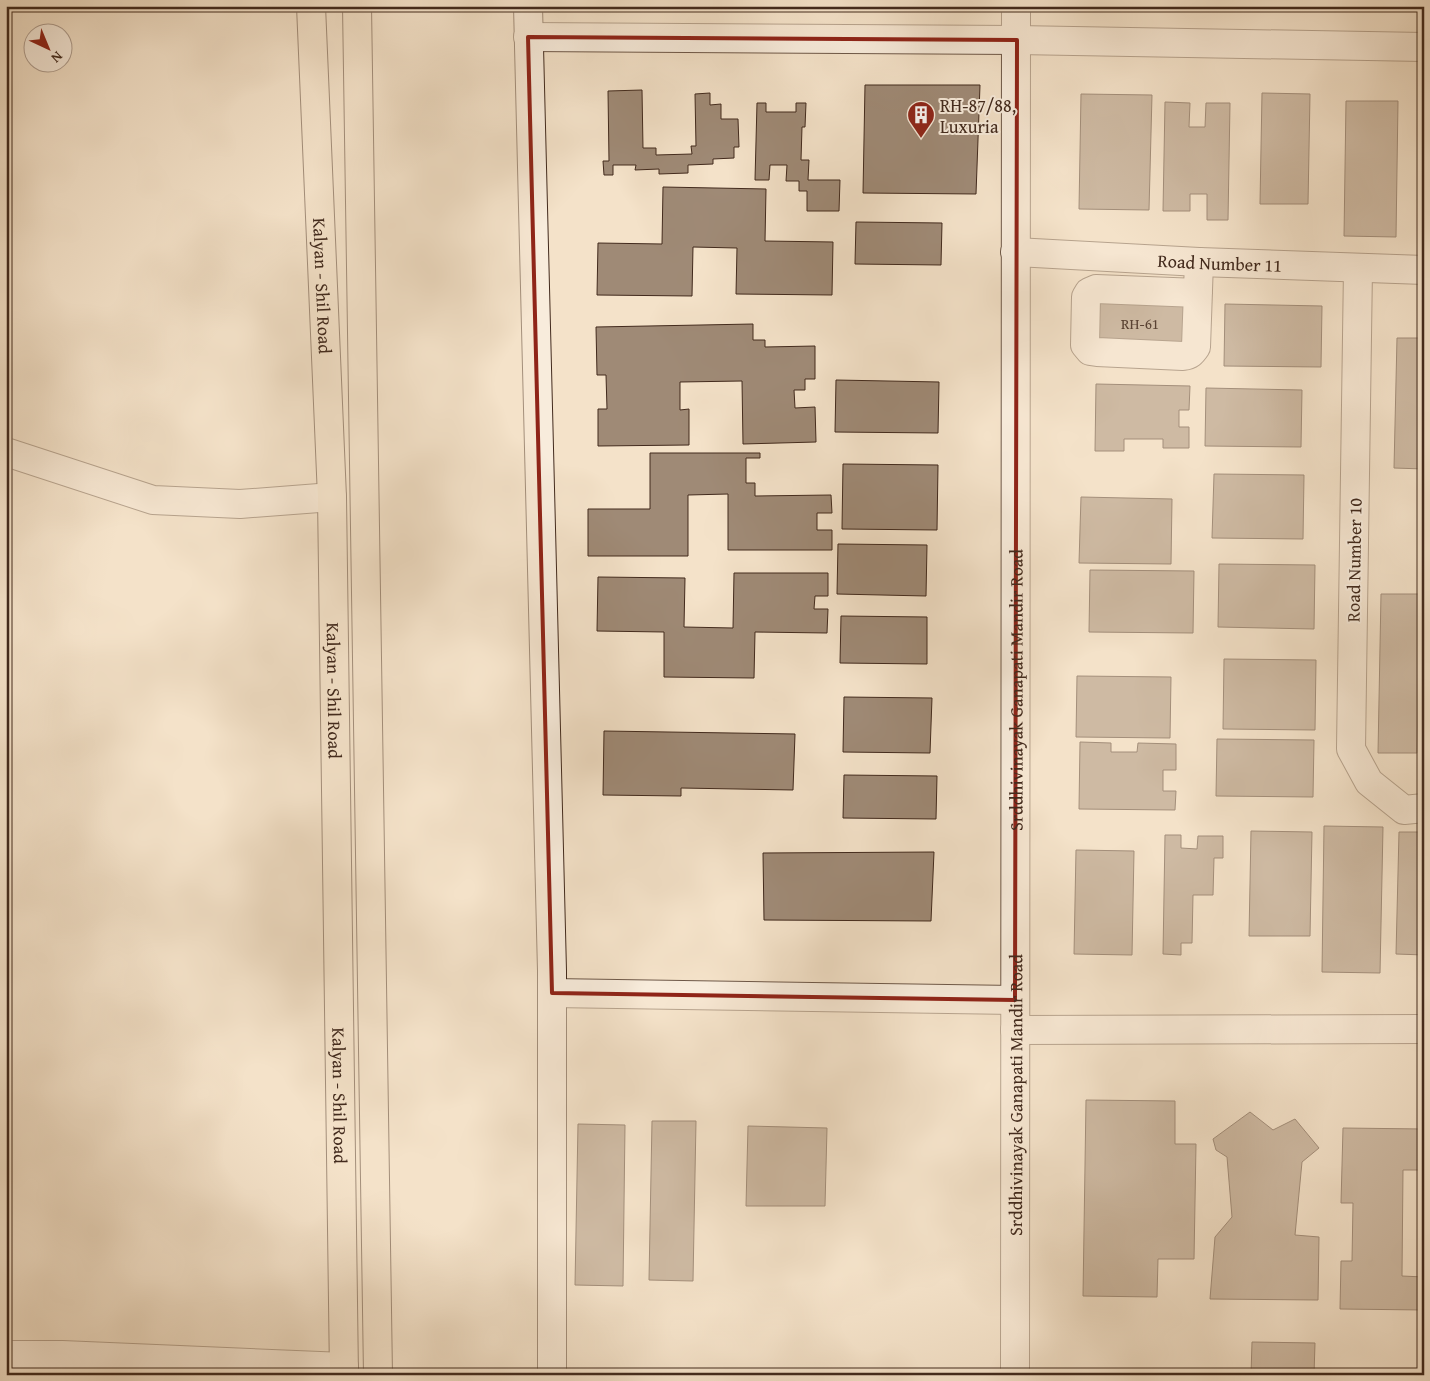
<svg xmlns="http://www.w3.org/2000/svg" width="1430" height="1381" font-family="'Gentium Book Plus',serif">
	<style>
		.building { fill: #9f8a76; stroke: #422a1d }
		.lines { fill: none; stroke-linecap: round; stroke-linejoin: round }
		.street-casing { stroke: #6e5848; stroke-width: 30 }
		.secondary-casing { stroke: #422a1d; stroke-width: 30 }
		.primary-casing { stroke: #422a1d; stroke-width: 30 }
		.street { stroke: #f8ecdc; stroke-width: 28 }
		.secondary { stroke: #f8ecdc; stroke-width: 28 }
		.primary { stroke: #f4e2c9; stroke-width: 28 }
		.marked { fill: none; stroke: #8f2418; stroke-width: 4; stroke-linejoin: round }
		.labels { text-anchor: middle; dominant-baseline: central; stroke-width: 4; stroke-linejoin: round; paint-order: stroke }
		.number-label { font-size: 15px; fill: #594233 }
		.poi-label { font-size: 18px; fill: #422a1d; stroke: #f8ecdc; text-anchor: start }
		.street-label { font-size: 18px; fill: #422a1d; stroke: #f8ecdc }
	</style>
	<rect width="100%" height="100%" fill="#f4e2c9"/>
	<filter id="stains"><feTurbulence type="fractalNoise" baseFrequency=".004" numOctaves="4"/><feColorMatrix values="0 0 0 0 .2 0 0 0 0 .09 0 0 0 0 .02 0 0 0 .5 -.17"/></filter>
	<radialGradient id="worn" r=".72"><stop offset=".6" stop-color="#630" stop-opacity="0"/><stop offset="1" stop-color="#630" stop-opacity=".3"/></radialGradient>
	<!-- building -->
	<g class="building">
		<polygon points="865,85 980,85 976,194 863,193"/>
		<polygon points="642,90 643,148 656,148 656,155 692,154 691,146 696,146 695,94 710,93 710,105 721,104 721,119 738,119 739,147 734,147 734,158 713,159 713,164 688,165 688,173 659,174 659,169 635,170 636,165 613,165 613,175 604,175 603,161 609,161 608,91"/>
		<polygon points="1262,93 1310,94 1308,204 1260,204"/>
		<polygon points="1081,94 1152,95 1149,210 1079,209"/>
		<polygon points="1346,101 1398,101 1396,237 1344,236"/>
		<polygon points="1165,102 1190,103 1189,127 1205,127 1206,103 1230,103 1228,220 1207,220 1207,194 1190,194 1190,211 1163,211"/>
		<polygon points="757,103 766,103 766,112 796,112 796,103 806,103 805,127 802,127 801,160 809,160 808,180 840,180 839,211 807,211 807,191 799,191 799,181 786,181 787,165 770,165 769,180 755,180"/>
		<polygon points="663,187 766,189 765,241 833,242 832,295 736,294 737,248 693,247 692,296 597,295 598,243 662,244"/>
		<polygon points="856,222 942,223 941,265 855,264"/>
		<polygon points="1095,298 1186,299 1185,348 1094,347"/>
		<polygon points="1225,304 1322,306 1321,367 1224,366"/>
		<polygon points="753,324 753,340 765,340 765,347 815,346 815,379 805,379 805,390 794,390 795,408 815,407 816,442 743,444 742,381 680,382 680,410 689,409 689,445 598,446 598,409 607,409 606,375 597,375 596,327"/>
		<polygon points="1397,338 1424,338 1424,469 1394,468"/>
		<polygon points="836,380 939,382 938,433 835,432"/>
		<polygon points="1096,384 1190,386 1189,410 1179,410 1179,427 1189,427 1189,448 1163,448 1163,439 1124,439 1124,451 1095,451"/>
		<polygon points="1206,388 1302,390 1301,447 1205,446"/>
		<polygon points="650,453 760,453 760,458 746,458 746,483 755,483 755,496 831,495 832,513 817,513 817,530 832,530 832,550 728,550 728,494 688,495 688,556 588,556 588,509 650,509"/>
		<polygon points="843,464 938,465 937,530 842,529"/>
		<polygon points="1214,474 1304,475 1303,539 1212,538"/>
		<polygon points="1081,497 1172,499 1171,564 1079,563"/>
		<polygon points="838,544 927,545 926,596 837,594"/>
		<polygon points="1219,564 1315,565 1314,629 1218,627"/>
		<polygon points="1090,570 1194,571 1193,633 1089,632"/>
		<polygon points="734,573 828,573 828,596 815,596 814,609 828,609 827,633 755,632 754,678 664,677 664,632 597,631 598,577 685,578 684,627 733,628"/>
		<polygon points="1381,594 1420,594 1417,753 1378,753"/>
		<polygon points="841,616 927,617 927,664 840,663"/>
		<polygon points="1224,659 1316,660 1315,730 1223,729"/>
		<polygon points="1077,676 1171,677 1170,738 1076,737"/>
		<polygon points="844,697 932,698 930,753 843,752"/>
		<polygon points="604,731 795,734 793,790 681,788 681,796 603,795"/>
		<polygon points="1217,739 1314,740 1313,797 1216,796"/>
		<polygon points="1080,742 1111,743 1111,752 1137,752 1138,743 1176,744 1176,770 1163,770 1163,791 1176,791 1175,810 1079,809"/>
		<polygon points="844,775 937,776 936,819 843,818"/>
		<polygon points="1324,826 1383,827 1380,973 1322,972"/>
		<polygon points="1251,831 1312,832 1310,936 1249,936"/>
		<polygon points="1399,832 1424,832 1424,955 1396,954"/>
		<polygon points="1165,835 1181,835 1181,848 1197,849 1198,836 1223,836 1223,858 1214,858 1213,895 1193,895 1192,943 1181,943 1181,955 1163,954"/>
		<polygon points="1076,850 1134,851 1132,955 1074,954"/>
		<polygon points="934,852 931,921 764,920 763,853"/>
		<polygon points="1086,1100 1175,1101 1175,1144 1196,1144 1194,1259 1158,1259 1157,1297 1083,1296"/>
		<polygon points="1250,1112 1273,1130 1295,1119 1319,1148 1302,1162 1295,1235 1319,1237 1318,1300 1210,1299 1215,1237 1232,1217 1227,1157 1216,1150 1213,1139"/>
		<polygon points="652,1121 696,1121 693,1281 649,1280"/>
		<polygon points="578,1124 625,1125 623,1286 575,1285"/>
		<polygon points="748,1126 827,1128 825,1206 746,1206"/>
		<polygon points="1343,1128 1424,1129 1424,1170 1403,1170 1402,1276 1424,1277 1424,1310 1340,1309 1341,1261 1352,1261 1353,1203 1341,1203"/>
		<polygon points="1252,1342 1315,1343 1314,1375 1251,1375"/>
	</g>
	<g class="lines">
		<defs>
			<g id="street">
				<polyline points="528,37 1017,40 1424,47"/>
				<path id="s1" d="M1015,252L1199,262L1424,270"/>
				<polyline points="1358,268 1351,749 1369,782 1404,810 1424,808"/>
				<path d="M1198,293L1096,289L1089,292L1086,297L1085,345L1090,351L1097,352L1183,356C1190,355 1192,353 1196,347L1199,262"/>
				<polyline points="6,452 153,500 240,504 332,497"/>
				<polyline points="552,993 1015,1000"/>
				<polyline points="1015,1030 1424,1029"/>
				<polyline points="6,1355 62,1355 344,1367"/>
				<path id="s2" d="M1015,1375L1016,6"/>
			</g>
			<polyline id="secondary" points="528,6 552,971 552,1375"/>
			<g id="primary">
				<path id="s3" d="M311,6L332,497L344,1375"/>
				<polyline points="357,6 378,1375"/>
			</g>
		</defs>
		<!-- street casing -->
		<use href="#street" class="street-casing"/>
		<!-- secondary casing -->
		<use href="#secondary" class="secondary-casing"/>
		<!-- primary casing -->
		<use href="#primary" class="primary-casing"/>
		<!-- street -->
		<use href="#street" class="street"/>
		<!-- secondary -->
		<use href="#secondary" class="secondary"/>
		<!-- primary -->
		<use href="#primary" class="primary"/>
	</g>
	<!-- marked area -->
	<path d="M0 0H1430V1381H0ZM528,37L1017,40L1015,1000L552,993Z" fill="#f4e2c9" fill-opacity=".55" fill-rule="evenodd"/>
	<path class="marked" d="M528,37L1017,40L1015,1000L552,993Z"/>
	<!-- icons -->
	<defs>
		<symbol id="building-pin" viewBox="-11 -11 22 30"><path d="M0 17L-7.5 6A9.5 9.5 0 1 1 7.5 6Z" fill="#8f2418" stroke="#f8ecdc"/><path d="M-4-6H4V6H1V3H-1V6H-4ZM-2.5-4.3h1.7v1.8h-1.7ZM.8-4.3h1.7v1.8H.8ZM-2.5-1h1.7V.8h-1.7ZM.8-1h1.7V.8H.8Z" fill="#fff"/></symbol>
	</defs>
	<g fill-rule="evenodd">
		<use href="#building-pin" x="905" y="99" width="32" height="43"/>
	</g>
	<g class="labels">
		<!-- number labels -->
		<g class="number-label">
			<text x="1140" y="323">RH-61</text>
		</g>
		<!-- poi labels -->
		<g class="poi-label">
			<text x="940" y="105">RH-87/88,<tspan x="940" dy="21">Luxuria</tspan></text>
		</g>
		<!-- street labels -->
		<g class="street-label">
			<text stroke="none"><textPath href="#s1" startOffset="205">Road Number 11</textPath></text>
			<text stroke="none"><textPath href="#s3" startOffset="280">Kalyan - Shil Road</textPath></text>
			<text transform="translate(1354 560) rotate(-89)">Road Number 10</text>
			<text stroke="none"><textPath href="#s3" startOffset="685">Kalyan - Shil Road</textPath></text>
			<text stroke="none"><textPath href="#s2" startOffset="685">Srddhivinayak Ganapati Mandir Road</textPath></text>
			<text stroke="none"><textPath href="#s3" startOffset="1090">Kalyan - Shil Road</textPath></text>
			<text stroke="none"><textPath href="#s2" startOffset="280">Srddhivinayak Ganapati Mandir Road</textPath></text>
		</g>
	</g>
	<!-- margin -->
	<rect width="1430" height="1381" fill="none" stroke="#f4e2c9" stroke-width="25"/>
	<rect x="8" y="8" width="1415" height="1366" fill="none" stroke="#422a1d" stroke-width="2.5"/>
	<rect x="12" y="12" width="1405" height="1356" fill="none" stroke="#422a1d"/>
	<!-- north arrow -->
	<g transform="translate(48 48) rotate(136)"><circle r="24" fill="#f8ecdc" stroke="#af9e90"/>
	<path d="M0-4L9 19L0 12L-9 19Z" fill="#8f2418"/>
	<text y="-8" font-size="14" font-weight="bold" text-anchor="middle" fill="#422a1d">N</text>
	</g>
	<rect width="100%" height="100%" filter="url(#stains)"/>
	<rect width="100%" height="100%" fill="url(#worn)"/>
</svg>
